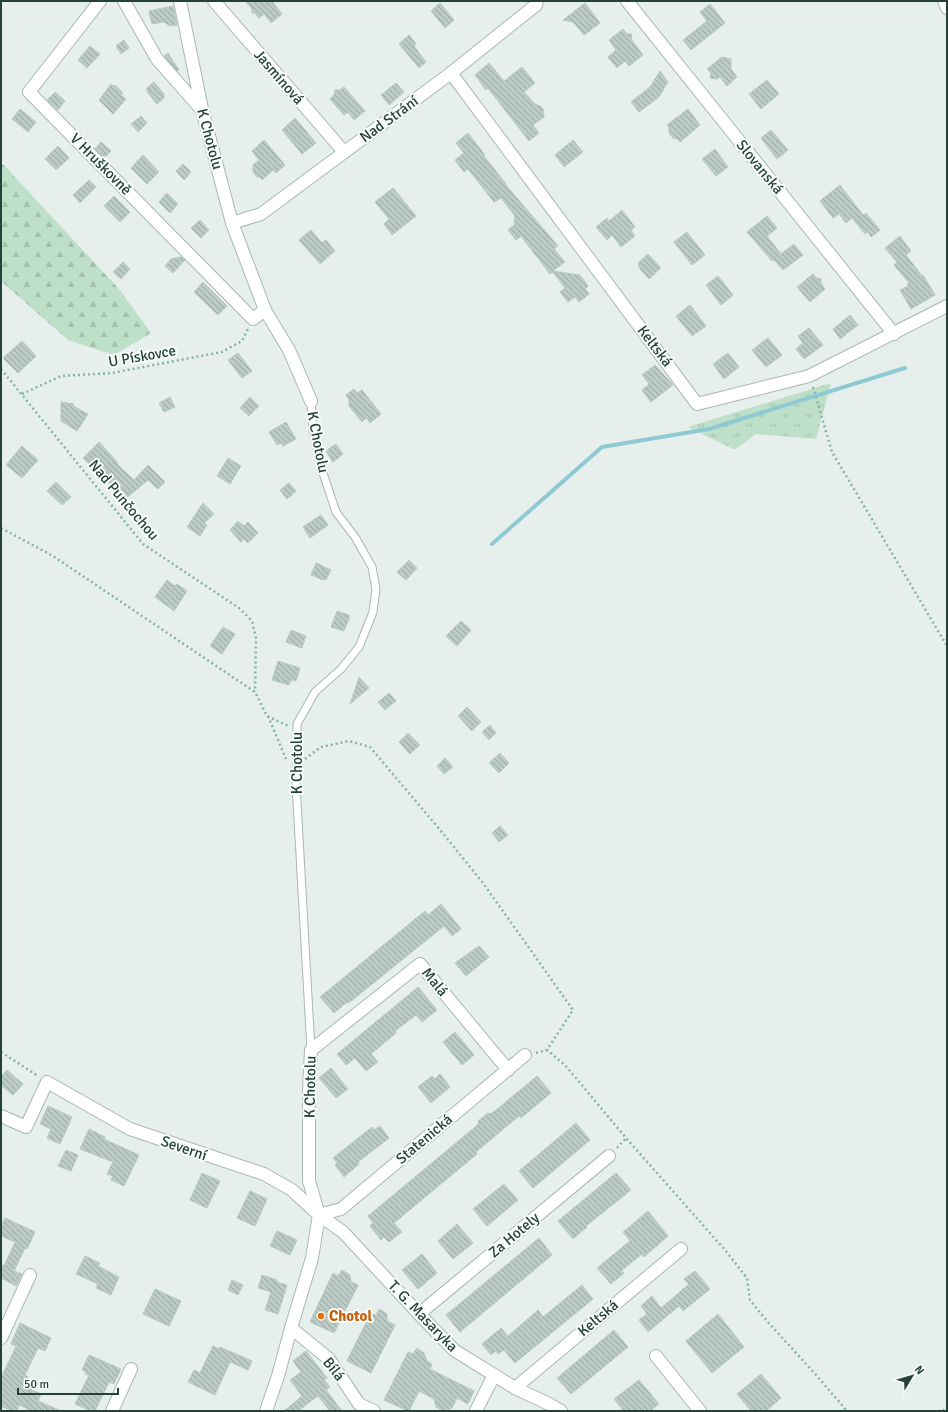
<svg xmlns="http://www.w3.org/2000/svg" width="948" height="1412" font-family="Signika,sans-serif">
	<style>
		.grass { fill: url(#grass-tufts) }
		.forest { fill: url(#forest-firs) }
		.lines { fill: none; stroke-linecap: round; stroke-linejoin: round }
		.stream { stroke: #8ec9d4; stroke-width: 4 }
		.building { fill: url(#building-back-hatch); stroke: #b8c9c2 }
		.lane-casing { stroke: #a8b8b2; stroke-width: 9 }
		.street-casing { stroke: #a8b8b2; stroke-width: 14 }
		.path { stroke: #86b3a5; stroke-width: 2.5; stroke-dasharray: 2 3; stroke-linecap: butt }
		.lane { stroke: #fff; stroke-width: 7 }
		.street { stroke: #fff; stroke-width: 12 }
		.food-dot { fill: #e8710a; stroke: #f7fbf9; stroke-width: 1.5 }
		.labels { text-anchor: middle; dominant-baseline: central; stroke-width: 4; stroke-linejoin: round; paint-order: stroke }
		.street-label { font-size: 15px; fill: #24423a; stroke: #f7fbf9 }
		.food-label { font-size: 15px; font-weight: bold; fill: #c56008; stroke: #f7fbf9; text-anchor: start }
	</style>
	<defs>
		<pattern id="grass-tufts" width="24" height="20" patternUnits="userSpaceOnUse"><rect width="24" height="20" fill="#bfe0c8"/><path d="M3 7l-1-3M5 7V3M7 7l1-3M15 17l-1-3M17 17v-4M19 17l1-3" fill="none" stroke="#a4c1ad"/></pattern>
		<pattern id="forest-firs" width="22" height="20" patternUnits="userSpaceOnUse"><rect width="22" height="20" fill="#bfe0c8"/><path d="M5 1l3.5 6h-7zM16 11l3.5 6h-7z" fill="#a4c1ad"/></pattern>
		<pattern id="building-back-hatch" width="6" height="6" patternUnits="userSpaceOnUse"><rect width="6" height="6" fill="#bbcac4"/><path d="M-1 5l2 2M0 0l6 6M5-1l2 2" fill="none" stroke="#98a6a0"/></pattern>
	</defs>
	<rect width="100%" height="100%" fill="#e6efeb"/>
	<!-- grass -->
	<polygon class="grass" points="831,383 816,439 756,434 736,449 733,449 688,427"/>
	<!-- forest -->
	<polygon class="forest" points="1,162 119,289 151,333 114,355 68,340 1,281"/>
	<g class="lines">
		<!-- stream -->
		<polyline class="stream" points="492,544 602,447 709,429 905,368"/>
	</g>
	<!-- building -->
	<g class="building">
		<polygon points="245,1 272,1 282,14 271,23 264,14 259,18 255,13 252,13 252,9"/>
		<polygon points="440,3 454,20 445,28 431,11"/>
		<polygon points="585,3 600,23 584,35 573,22 563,20"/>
		<polygon points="710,4 725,23 691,50 683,40 707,21 700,12"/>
		<polygon points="173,6 177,25 170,26 164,22 152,24 149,11"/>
		<polygon points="623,29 627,34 632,34 631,39 643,55 629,66 625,61 617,68 608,57 616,50 609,40"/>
		<polygon points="409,35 416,44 414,46 426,62 419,68 399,44"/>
		<polygon points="124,40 129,48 121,54 116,46"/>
		<polygon points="90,46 100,54 87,68 78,60"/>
		<polygon points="168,53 179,70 177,71 164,56"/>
		<polygon points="722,57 731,59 731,69 737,77 727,86 720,77 717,79 710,78 711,73 707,69"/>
		<polygon points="489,63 504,81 522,67 535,83 524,92 535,104 540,106 543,109 544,117 533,125 539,133 529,141 488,88 486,90 475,75"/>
		<polygon points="660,71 668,82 659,97 639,112 631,102 650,87"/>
		<polygon points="767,80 779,94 761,109 749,94"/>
		<polygon points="154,82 164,94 164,98 157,104 147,92 147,88"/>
		<polygon points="396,83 404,92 389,105 381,95"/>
		<polygon points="111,84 113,86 115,85 123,93 121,95 126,99 113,114 99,100"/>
		<polygon points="344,87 365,111 354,120 348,112 344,115 330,99 334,95 335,90 340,90"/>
		<polygon points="55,92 65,101 58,110 47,100"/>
		<polygon points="20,109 36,122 28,132 12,119"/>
		<polygon points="688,109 700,125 680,142 677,139 673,138 669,133 669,128 667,125"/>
		<polygon points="141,116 147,123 138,132 131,124"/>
		<polygon points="295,118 316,143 302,154 282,130"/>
		<polygon points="771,130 788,150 777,159 761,138"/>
		<polygon points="468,133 485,155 484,156 506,184 505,184 558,246 554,249 565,262 553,271 580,275 588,286 585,289 589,294 579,302 575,297 568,302 560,292 565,288 553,272 550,274 521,236 516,240 508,230 514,225 515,216 501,198 494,202 468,169 464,172 455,160 464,153 456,143"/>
		<polygon points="264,140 285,165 276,173 273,170 262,180 260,177 257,177 253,172 253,165 259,160 252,151"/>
		<polygon points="573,140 583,152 564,167 555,155"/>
		<polygon points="101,142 111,151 104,158 95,149"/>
		<polygon points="58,146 69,158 56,170 45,159"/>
		<polygon points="715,149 728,167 716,176 702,159"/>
		<polygon points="143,155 159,172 147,184 131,168"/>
		<polygon points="183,164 191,172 184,180 176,171"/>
		<polygon points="89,180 96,187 80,203 73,195"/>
		<polygon points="840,185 863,215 866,213 880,230 871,237 868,232 865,234 852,218 846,223 839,214 833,218 820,201"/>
		<polygon points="393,188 416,216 392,235 384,224 389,219 375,202"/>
		<polygon points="167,193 178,204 170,213 159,202"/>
		<polygon points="114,196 130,212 120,222 104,206"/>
		<polygon points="622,210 635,227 631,230 635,236 621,247 612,235 607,240 596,227 607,218 609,221"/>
		<polygon points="767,216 777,228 767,236 781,254 794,244 803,255 783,270 774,260 772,261 747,232"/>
		<polygon points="200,220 209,230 201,238 191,228"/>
		<polygon points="311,230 322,243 326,240 335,251 320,264 299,240"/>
		<polygon points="687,232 705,255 692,265 674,242"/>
		<polygon points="900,236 911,251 906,255 922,276 923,275 935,295 911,309 900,290 908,286 907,285 909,283 894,265 897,262 885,248"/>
		<polygon points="648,254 661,268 649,279 640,269 638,263"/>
		<polygon points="181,257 185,260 173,273 165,266 171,259"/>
		<polygon points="123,262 130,269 121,279 113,272"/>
		<polygon points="813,274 817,278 821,279 821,283 825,289 810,302 797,287"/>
		<polygon points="718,276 733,295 721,305 706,285"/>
		<polygon points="203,282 227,306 218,315 194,292"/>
		<polygon points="690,305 706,326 692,336 676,316"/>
		<polygon points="850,315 858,325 840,339 833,329"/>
		<polygon points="809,328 823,345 804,359 796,349 803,343 798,336"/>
		<polygon points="768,338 782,355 766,367 752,350"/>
		<polygon points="22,341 36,356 18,373 3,358"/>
		<polygon points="238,353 252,371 242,378 228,360"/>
		<polygon points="728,353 739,367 724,379 713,364"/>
		<polygon points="655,365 673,385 651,402 642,390 649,384 642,375"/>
		<polygon points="354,389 357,393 362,390 381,414 370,423 366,418 362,422 349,406 349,400 346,395"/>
		<polygon points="170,397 175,407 164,412 159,403"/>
		<polygon points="250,397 259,406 249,416 240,408"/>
		<polygon points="61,402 74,404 73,406 88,414 77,431 61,421"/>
		<polygon points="286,422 296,439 283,446 281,443 277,445 269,432"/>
		<polygon points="99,442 118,463 117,464 134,480 148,465 165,482 158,489 148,480 124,500 104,477 103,478 83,458"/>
		<polygon points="336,444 343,454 333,462 326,451"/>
		<polygon points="22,446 38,460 22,478 6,465"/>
		<polygon points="228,458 241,466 230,484 217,476"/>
		<polygon points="56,482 71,497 62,505 47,491"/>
		<polygon points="289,483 296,491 287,499 280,490"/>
		<polygon points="203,503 214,514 204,523 207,525 200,536 187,527"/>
		<polygon points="321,515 328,525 310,538 303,527"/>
		<polygon points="238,521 244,526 248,522 258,533 248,543 244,539 241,542 230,530"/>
		<polygon points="409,560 417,568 406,580 397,572"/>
		<polygon points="316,563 331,570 326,580 323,579 323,580 311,575"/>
		<polygon points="167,580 175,586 177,584 187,591 174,611 155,597"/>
		<polygon points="337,611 349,615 349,619 344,631 331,627"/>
		<polygon points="461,621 471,630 457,646 446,636"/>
		<polygon points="223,627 235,634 222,654 210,646"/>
		<polygon points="291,630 306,636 302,648 286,642"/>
		<polygon points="278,661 300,668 296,681 291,680 289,685 272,680"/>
		<polygon points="359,677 369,688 350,704"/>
		<polygon points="389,693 396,701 385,710 378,702"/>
		<polygon points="467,707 481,722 472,731 458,716"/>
		<polygon points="490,725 496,733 489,740 482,732"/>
		<polygon points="408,733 420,745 410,754 399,742"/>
		<polygon points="500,753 509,763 499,773 489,763"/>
		<polygon points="445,758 453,767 444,774 437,766"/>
		<polygon points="500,826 508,835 499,842 492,833"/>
		<polygon points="441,904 461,929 452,936 444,926 350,1002 346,1003 334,1013 320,997 425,911 428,915"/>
		<polygon points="479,946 489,957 466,976 455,963"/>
		<polygon points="418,987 437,1010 422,1022 416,1015 395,1031 396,1033 371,1054 378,1062 366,1071 355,1058 346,1065 337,1054"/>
		<polygon points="455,1032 474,1055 462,1065 443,1042"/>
		<polygon points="331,1068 348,1089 336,1098 319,1078"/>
		<polygon points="7,1070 23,1084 13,1095 1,1085 1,1077"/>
		<polygon points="440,1074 450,1087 431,1103 418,1087 432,1076 435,1079"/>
		<polygon points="537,1076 551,1093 521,1118 519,1116 476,1152 477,1154 394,1223 402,1232 389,1242 384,1237 381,1240 370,1226 373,1223 368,1216 474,1128 479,1123 478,1121 488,1113 490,1114 496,1110"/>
		<polygon points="48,1106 72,1117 60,1144 47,1138 51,1129 40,1124"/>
		<polygon points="576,1123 590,1140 533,1188 519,1171"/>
		<polygon points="380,1126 389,1138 358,1162 359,1164 344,1177 335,1165 337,1163 333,1158 372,1127 374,1130"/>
		<polygon points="89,1129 105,1137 104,1139 139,1155 124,1186 111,1180 113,1176 107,1174 113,1162 80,1149"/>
		<polygon points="66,1150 78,1155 71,1171 58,1166"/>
		<polygon points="202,1173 220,1181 207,1208 190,1200"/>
		<polygon points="616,1173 631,1190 586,1226 587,1227 573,1239 558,1221"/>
		<polygon points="504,1184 518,1200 487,1226 473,1209"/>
		<polygon points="250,1191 267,1199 255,1226 237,1218"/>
		<polygon points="648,1211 668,1236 644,1257 642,1254 621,1271 624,1273 611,1284 597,1268 630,1241 623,1232"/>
		<polygon points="5,1218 35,1232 27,1249 25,1248 14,1271 22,1274 16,1286 1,1278 1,1264 4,1266 15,1242 1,1236 1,1226"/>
		<polygon points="457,1224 473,1243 453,1259 438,1241"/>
		<polygon points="277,1231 297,1240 290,1255 270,1246"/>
		<polygon points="539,1238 552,1255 460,1332 446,1315"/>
		<polygon points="422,1254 437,1273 418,1289 402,1270"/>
		<polygon points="85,1256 100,1263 98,1266 119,1277 111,1295 96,1288 98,1284 76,1274"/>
		<polygon points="342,1270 350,1275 351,1282 358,1285 334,1333 310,1322 333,1273 338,1276"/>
		<polygon points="695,1271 710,1289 683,1311 679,1306 648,1332 639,1320 647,1314 641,1306 652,1296 661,1308 689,1284 684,1279"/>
		<polygon points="262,1275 277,1280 277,1282 287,1285 278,1314 265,1310 271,1292 258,1288"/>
		<polygon points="232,1280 243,1285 238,1295 228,1290"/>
		<polygon points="582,1285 593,1299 515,1363 504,1350 498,1354 496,1351 491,1355 482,1344 501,1328 508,1336 538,1310 543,1317"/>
		<polygon points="155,1289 181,1301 169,1326 143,1314"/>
		<polygon points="379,1309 387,1314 387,1321 395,1325 371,1373 347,1361 371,1313 376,1315"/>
		<polygon points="718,1314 744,1347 712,1373 686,1341"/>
		<polygon points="20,1323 51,1338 45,1351 38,1348 25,1375 28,1377 24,1386 41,1394 38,1401 61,1411 32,1411 19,1405 17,1411 11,1411 1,1406 1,1378 16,1346 11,1344"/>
		<polygon points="614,1330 628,1347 571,1394 557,1378"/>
		<polygon points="213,1346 219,1349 220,1347 252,1361 248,1370 230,1362 215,1395 188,1382 194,1370 200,1373"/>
		<polygon points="417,1348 424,1353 427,1361 432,1364 430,1369 474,1391 468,1404 457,1398 452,1408 444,1411 436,1407 434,1399 419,1391 409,1411 408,1411 384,1400 408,1352 413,1354"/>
		<polygon points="306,1351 327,1378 324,1380 330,1387 326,1390 341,1410 340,1411 330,1411 318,1396 298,1411 284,1411 302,1396 290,1380 301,1372 293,1361"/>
		<polygon points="89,1355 121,1369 114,1384 109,1382 95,1411 91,1411 75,1404 89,1375 85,1374 86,1372 82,1370"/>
		<polygon points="761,1374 781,1398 766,1411 751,1411 737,1394"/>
		<polygon points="639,1380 659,1404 650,1411 624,1411 614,1399"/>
	</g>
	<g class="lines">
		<defs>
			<polyline id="lane" points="311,1050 296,784 297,724 315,692 341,669 359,647 373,612 376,589 372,567 355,537 336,512 323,473 313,431 311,401"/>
			<g id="street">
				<polyline points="100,1 29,92 253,319 265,310"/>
				<polyline points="124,1 157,59 201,109"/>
				<polyline points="180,1 202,109 232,223 265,310 289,350 311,401"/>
				<polyline points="214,1 344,152"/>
				<polyline points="627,1 894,334"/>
				<polyline points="944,1 947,8"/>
				<polyline points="451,73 697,404 809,376 947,306"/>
				<polyline points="232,223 261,214 451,73 536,5 537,1"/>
				<polyline points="1,1116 26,1127 47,1082 130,1129 264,1174 292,1190 319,1215 343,1232 419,1314 454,1350 515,1388 549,1404 561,1411"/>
				<polyline points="319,1215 341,1209 525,1055"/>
				<polyline points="419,1314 609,1156"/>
				<polyline points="291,1328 329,1359 359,1404 374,1411"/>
				<polyline points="1,1338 30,1275"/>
				<polyline points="656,1356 700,1411"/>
				<polyline points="515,1388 681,1249"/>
				<polyline points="112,1411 131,1369"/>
				<polyline points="266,1411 278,1376 291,1328 312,1258 319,1215 309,1181 309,1090 311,1050 420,964 508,1070"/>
				<polyline points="476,1411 494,1375"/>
			</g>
		</defs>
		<!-- lane casing -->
		<use href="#lane" class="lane-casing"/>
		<!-- street casing -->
		<use href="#street" class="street-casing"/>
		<!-- path -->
		<g class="path">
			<polyline points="1,369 143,544 239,608 252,621 256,638 255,692"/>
			<polyline points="813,387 832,452 947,646"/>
			<polyline points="22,394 61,376 112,373 222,352 242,341 248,329"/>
			<polyline points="1,528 53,556 255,692 267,716 286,725 289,725"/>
			<polyline points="268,716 286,759"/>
			<polyline points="305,759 321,747 349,741 370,747 441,831 483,883 573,1010 547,1050 565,1065 626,1138 725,1250 747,1278 750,1300 767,1321 817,1376 847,1411"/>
			<polyline points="1,1052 38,1076"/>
			<polyline points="536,1053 547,1050"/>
			<polyline points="617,1148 626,1138"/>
			<polyline points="943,1411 947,1407"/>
		</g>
		<!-- lane -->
		<use href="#lane" class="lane"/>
		<!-- street -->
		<use href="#street" class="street"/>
	</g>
	<!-- markers -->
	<circle class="food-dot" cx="321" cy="1316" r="4"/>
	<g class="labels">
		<!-- street labels -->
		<g class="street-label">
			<text transform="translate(279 77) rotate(49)">Jasmínová</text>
			<text transform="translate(389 119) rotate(-36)">Nad Strání</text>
			<text transform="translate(210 139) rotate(75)">K Chotolu</text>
			<text transform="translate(101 164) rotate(45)">V Hruškovně</text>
			<text transform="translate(760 167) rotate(51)">Slovanská</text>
			<text transform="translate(655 346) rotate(53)">Keltská</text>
			<text transform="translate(142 356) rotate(-10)">U Pískovce</text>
			<text transform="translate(318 442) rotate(79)">K Chotolu</text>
			<text transform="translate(124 500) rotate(50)">Nad Punčochou</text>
			<text transform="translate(297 763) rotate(-90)">K Chotolu</text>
			<text transform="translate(435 982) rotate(51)">Malá</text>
			<text transform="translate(310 1087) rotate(-89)">K Chotolu</text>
			<text transform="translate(424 1139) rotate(-40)">Statenická</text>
			<text transform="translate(184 1148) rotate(19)">Severní</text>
			<text transform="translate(514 1235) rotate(-40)">Za Hotely</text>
			<text transform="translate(423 1316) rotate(46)">T. G. Masaryka</text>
			<text transform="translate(598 1318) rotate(-40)">Keltská</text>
			<text transform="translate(334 1369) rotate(52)">Bílá</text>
		</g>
		<!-- food labels -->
		<g class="food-label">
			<text x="329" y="1316">Chotol</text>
		</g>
	</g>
	<!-- border -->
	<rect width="948" height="1412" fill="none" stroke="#24423a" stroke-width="4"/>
	<!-- north arrow -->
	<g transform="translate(912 1376) rotate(52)" stroke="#f7fbf9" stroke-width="3" paint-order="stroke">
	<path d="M0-3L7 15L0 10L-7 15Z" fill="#24423a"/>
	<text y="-6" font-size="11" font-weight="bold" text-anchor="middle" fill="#24423a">N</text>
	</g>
	<!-- scale -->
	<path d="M18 1388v6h100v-6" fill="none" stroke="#24423a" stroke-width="2"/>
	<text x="24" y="1388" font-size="12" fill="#24423a" stroke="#f7fbf9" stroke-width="3" paint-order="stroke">50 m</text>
</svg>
